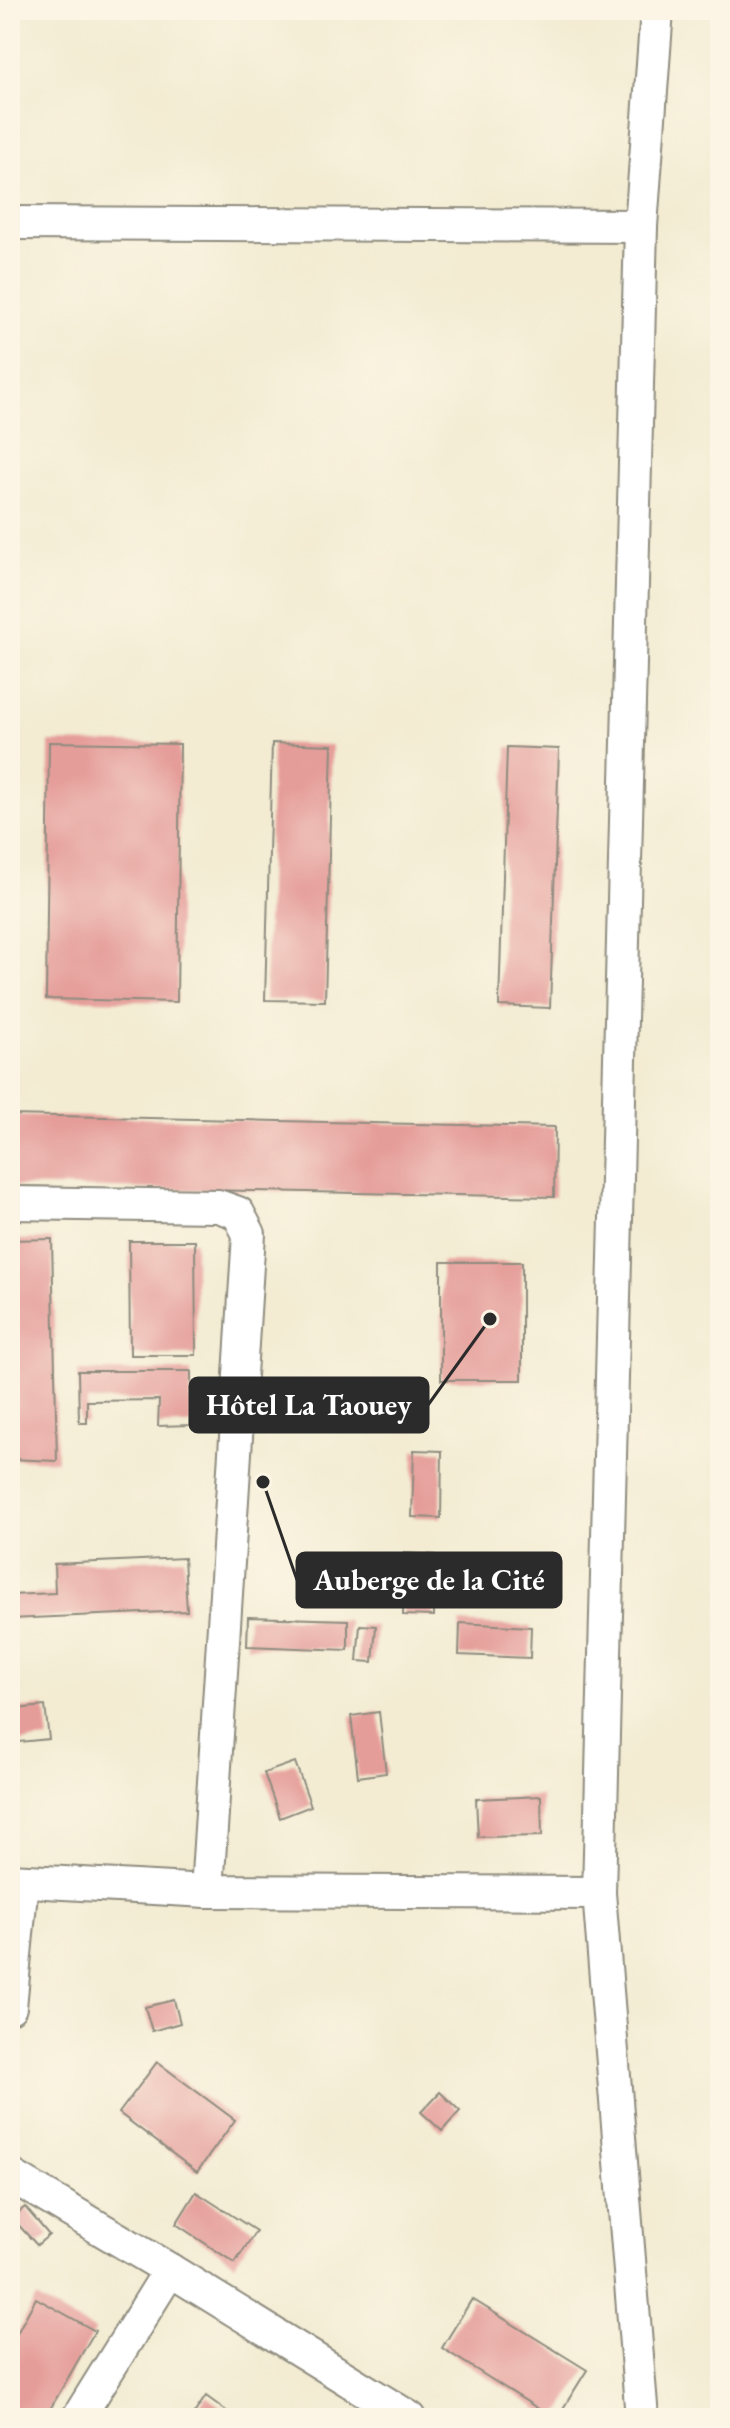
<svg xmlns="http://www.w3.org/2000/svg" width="730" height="2428" font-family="'EB Garamond',serif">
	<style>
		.building { fill: #e59d9a }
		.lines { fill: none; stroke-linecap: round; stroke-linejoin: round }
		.minor-casing { stroke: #8f8c7f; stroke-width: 36 }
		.minor { stroke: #fff; stroke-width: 32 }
		.leader { fill: none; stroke: #2b2b2b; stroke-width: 3 }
		.callout-dot { fill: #2b2b2b; stroke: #fcf5e5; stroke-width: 3 }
		.callout { fill: #2b2b2b; stroke: #2b2b2b; stroke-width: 3 }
		.callout-label { font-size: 30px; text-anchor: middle; font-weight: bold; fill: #fff }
	</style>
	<rect width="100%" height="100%" fill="#fcf5e5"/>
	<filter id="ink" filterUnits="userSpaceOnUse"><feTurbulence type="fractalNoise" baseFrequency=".0125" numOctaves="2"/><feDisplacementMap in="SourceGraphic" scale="16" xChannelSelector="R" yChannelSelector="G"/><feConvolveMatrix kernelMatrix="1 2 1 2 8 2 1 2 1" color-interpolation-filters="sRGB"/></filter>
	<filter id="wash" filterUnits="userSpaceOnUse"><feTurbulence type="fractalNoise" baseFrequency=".006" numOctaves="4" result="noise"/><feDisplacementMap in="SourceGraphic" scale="32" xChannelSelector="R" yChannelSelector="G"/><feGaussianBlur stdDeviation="1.8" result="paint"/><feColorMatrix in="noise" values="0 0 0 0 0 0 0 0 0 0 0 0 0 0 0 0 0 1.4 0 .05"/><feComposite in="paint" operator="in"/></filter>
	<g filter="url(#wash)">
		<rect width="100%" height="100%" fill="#f3ecd3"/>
		<g id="blocks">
			<!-- building -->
			<g class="building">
				<polygon points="49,742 180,744 177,1002 46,999"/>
				<polygon points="272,743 332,745 325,1001 265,1000"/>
				<polygon points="507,747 559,749 550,1008 499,1006"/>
				<polygon points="10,1115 555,1127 554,1197 10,1186"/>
				<polygon points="52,1239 57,1461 10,1459 10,1240"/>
				<polygon points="129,1241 195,1241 196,1355 130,1355"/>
				<rect x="441" y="1262" width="81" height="118"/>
				<polygon points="78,1371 191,1371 191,1425 158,1426 159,1400 87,1401 87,1423 79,1423"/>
				<polygon points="414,1450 442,1451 441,1518 412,1517"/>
				<polygon points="404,1553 435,1555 434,1616 403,1615"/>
				<polygon points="184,1558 187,1611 10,1619 10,1595 55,1593 54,1564"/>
				<polygon points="248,1617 348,1620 348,1650 247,1646"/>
				<polygon points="460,1623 531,1627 530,1658 459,1655"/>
				<polygon points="360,1625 376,1626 373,1662 357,1661"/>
				<polygon points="45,1706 49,1739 19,1742 15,1709"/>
				<polygon points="379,1712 386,1773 358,1777 351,1716"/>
				<polygon points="295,1762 311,1806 280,1818 264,1773"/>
				<polygon points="541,1796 542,1836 478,1837 476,1799"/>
				<polygon points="174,2000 180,2023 152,2031 145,2007"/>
				<polygon points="157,2062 235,2120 197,2172 119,2113"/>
				<polygon points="440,2092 460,2111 442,2131 421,2112"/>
				<polygon points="196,2192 256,2231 235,2263 176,2224"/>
				<polygon points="25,2207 49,2235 37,2245 12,2218"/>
				<polygon points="36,2298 95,2331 45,2418 10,2418 10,2346"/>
				<polygon points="472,2299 587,2370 557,2418 553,2418 442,2348"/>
				<polygon points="206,2396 236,2418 191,2418"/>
			</g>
		</g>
	</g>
	<g filter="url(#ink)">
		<use href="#blocks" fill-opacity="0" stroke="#8f8c7f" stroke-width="2"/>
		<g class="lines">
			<defs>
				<g id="minor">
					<polyline points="10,223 641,226"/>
					<polyline points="10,1203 218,1206 238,1213 249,1234 207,1891"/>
					<polyline points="10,1880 207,1891 599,1893"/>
					<polyline points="10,2007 22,1882"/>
					<polyline points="10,2175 170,2270 410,2418"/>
					<polyline points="78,2418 170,2270"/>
					<polyline points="642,2418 599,1893 641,226 657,10"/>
				</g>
			</defs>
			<!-- minor casing -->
			<use href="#minor" class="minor-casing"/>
			<!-- minor -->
			<use href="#minor" class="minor"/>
		</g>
	</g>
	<!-- callouts -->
	<path class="leader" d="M490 1319L428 1405M263 1482L297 1580"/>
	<g class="callout-dot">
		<circle cx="490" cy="1319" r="8"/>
		<circle cx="263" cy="1482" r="8"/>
	</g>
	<g class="callout">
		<rect x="190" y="1378" width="238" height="54" rx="8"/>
		<rect x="297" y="1553" width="264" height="54" rx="8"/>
	</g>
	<g class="callout-label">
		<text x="309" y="1415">Hôtel La Taouey</text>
		<text x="429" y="1590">Auberge de la Cité</text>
	</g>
	<!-- margin -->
	<rect width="730" height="2428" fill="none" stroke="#fcf5e5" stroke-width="40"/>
</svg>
